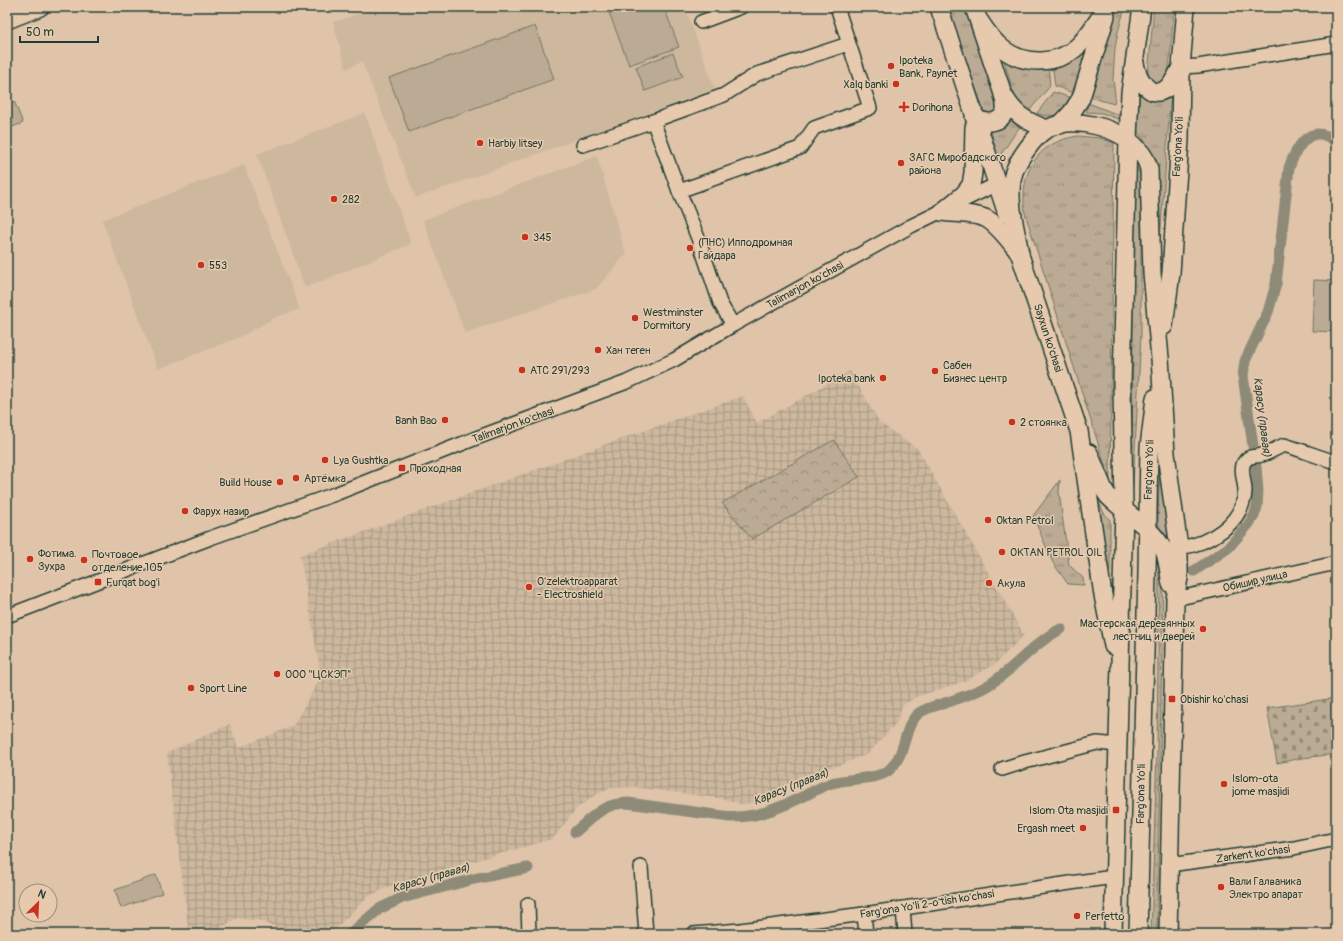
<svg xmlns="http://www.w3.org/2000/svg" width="1343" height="941" font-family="Pangolin,sans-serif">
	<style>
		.built { fill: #cdb89e }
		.industrial { fill: url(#industrial-grid) }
		.grass { fill: url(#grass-tufts); stroke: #6e7464 }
		.forest { fill: url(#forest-crowns); stroke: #6e7464 }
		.cemetery { fill: url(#cemetery-stones); stroke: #6e7464 }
		.pitch { fill: #bcab94; stroke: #6e7464 }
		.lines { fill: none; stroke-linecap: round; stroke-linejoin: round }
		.canal { stroke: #8d8b77; stroke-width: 11 }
		.minor-casing { stroke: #1f3d34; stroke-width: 16 }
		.major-casing { stroke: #1f3d34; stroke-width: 20 }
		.minor { stroke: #e7caae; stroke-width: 13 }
		.major { stroke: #e7caae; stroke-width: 17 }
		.poi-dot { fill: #c8321e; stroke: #e7caae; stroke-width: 1.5 }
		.labels { text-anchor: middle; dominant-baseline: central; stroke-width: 3; stroke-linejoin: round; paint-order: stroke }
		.poi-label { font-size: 11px; fill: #1f3d34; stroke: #e7caae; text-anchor: start }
		.street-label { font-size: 11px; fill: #1f3d34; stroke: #e7caae }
		.water-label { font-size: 12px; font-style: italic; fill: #2a453b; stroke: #e7caae }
	</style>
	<defs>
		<pattern id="industrial-grid" width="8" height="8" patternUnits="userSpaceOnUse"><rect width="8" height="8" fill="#cdb89e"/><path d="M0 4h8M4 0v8" fill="none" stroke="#a69782"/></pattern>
		<pattern id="grass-tufts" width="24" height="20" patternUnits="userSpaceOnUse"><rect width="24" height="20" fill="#bcab94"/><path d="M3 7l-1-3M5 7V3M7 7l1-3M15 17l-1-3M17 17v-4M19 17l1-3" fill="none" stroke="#988c7a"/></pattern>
		<pattern id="forest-crowns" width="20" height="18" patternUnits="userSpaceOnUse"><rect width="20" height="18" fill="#bcab94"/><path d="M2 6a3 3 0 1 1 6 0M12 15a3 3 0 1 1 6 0" fill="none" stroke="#988c7a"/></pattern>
		<pattern id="cemetery-stones" width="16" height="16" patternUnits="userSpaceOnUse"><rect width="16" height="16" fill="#bcab94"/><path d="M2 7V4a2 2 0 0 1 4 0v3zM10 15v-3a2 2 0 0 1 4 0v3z" fill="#988c7a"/></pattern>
	</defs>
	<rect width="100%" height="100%" fill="#dfc4a9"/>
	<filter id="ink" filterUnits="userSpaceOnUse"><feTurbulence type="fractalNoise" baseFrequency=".025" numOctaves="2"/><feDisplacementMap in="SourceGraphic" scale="8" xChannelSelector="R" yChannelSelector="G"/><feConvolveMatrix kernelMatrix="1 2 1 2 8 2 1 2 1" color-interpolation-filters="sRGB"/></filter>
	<g filter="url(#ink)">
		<!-- built -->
		<g class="built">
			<polygon points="368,7 685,7 715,89 416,198 362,62 346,69 333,22 369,10"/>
			<polygon points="365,113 411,244 305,288 257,154"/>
			<polygon points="597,156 626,254 596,289 465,333 423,220"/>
			<polygon points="244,165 300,309 274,318 240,337 158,369 102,220"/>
		</g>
		<!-- industrial -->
		<polygon class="industrial" points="850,371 880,423 918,449 1024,635 994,665 965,681 916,697 902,706 897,722 868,754 840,765 801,776 756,802 741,804 724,799 634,787 611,788 594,796 576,809 553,839 463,864 389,887 369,896 330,934 287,934 262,921 237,918 211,934 189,934 167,753 230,724 238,748 293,726 321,677 300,555 623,438 743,396 757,423"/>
		<!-- grass -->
		<g class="grass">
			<polygon points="948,7 966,7 1001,107 999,112 986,114 984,112"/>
			<polygon points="1116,7 1125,7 1118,32 1115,48 1113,79 1115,95 1114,104 1089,97"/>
			<path d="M1154,7H1175C1171,30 1172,54 1167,77L1157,85L1149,79L1148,74Z"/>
			<polygon points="1090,43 1073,93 1055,86 1052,63"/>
			<polygon points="1002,54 1048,64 1050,86 1029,111 1022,107 1015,97"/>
			<polygon points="1140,90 1171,92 1158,268 1154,159 1147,144 1137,131"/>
			<path d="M1053,92L1072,98C1062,112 1055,121 1037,113Z"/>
			<polygon points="1088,103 1119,115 1118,119 1102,113 1086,112"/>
			<polygon points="1008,119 1020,126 998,159 991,131 1000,129"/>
			<path d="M1078,136L1100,138L1114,143L1110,481L1025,213C1019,173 1036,142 1078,136Z"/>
			<polygon points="1134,163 1139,172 1141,183 1141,334 1133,487 1132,487"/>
			<polygon points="1160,447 1175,581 1159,534 1158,520"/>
			<polygon points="1060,480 1059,492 1069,565 1083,578 1084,585 1068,584 1053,563 1033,516"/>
			<polygon points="1097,498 1104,513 1110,520 1110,572 1108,572"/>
			<polygon points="1159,567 1161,567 1163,584 1157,934 1151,934 1157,751"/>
		</g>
		<!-- forest -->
		<polygon class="forest" points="834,440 859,477 752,539 722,503"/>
		<!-- cemetery -->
		<polygon class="cemetery" points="1336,698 1336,754 1302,758 1277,763 1267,708"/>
		<!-- pitch -->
		<g class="pitch">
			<polygon points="607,7 664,7 679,47 629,65"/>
			<polygon points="535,26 554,79 409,132 389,78"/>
			<polygon points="673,53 683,77 645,91 636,67"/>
			<polygon points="14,101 23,123 7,129 7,103"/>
			<polygon points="1314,280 1336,281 1336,332 1312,331"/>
			<polygon points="156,875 162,893 121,908 115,890"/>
		</g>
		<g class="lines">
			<!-- canal -->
			<g class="canal">
				<path d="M1194,571L1228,548L1248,525L1254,516L1257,507L1258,491L1256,467L1243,376L1245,361L1268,312L1276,284L1289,168C1293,156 1303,133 1319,134C1325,134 1331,138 1336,142"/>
				<path d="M575,832C593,817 603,803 628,803L730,817C755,818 777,809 800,798C811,793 821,786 832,783C847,778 877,780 888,771C908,754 902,727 919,713C926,708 934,706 942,704C957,699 973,694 987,686C1014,670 1033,643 1061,629"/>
				<polyline points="350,934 379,909 402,898 474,879 528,868"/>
			</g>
			<defs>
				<g id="minor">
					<polyline points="701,22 741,7"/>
					<polyline points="1181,67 1198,66 1336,44"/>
					<polyline points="583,145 653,121"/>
					<polyline points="679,191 653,121 724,95 757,74 848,44"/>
					<polyline points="733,325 720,303 698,238 679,191 800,148 814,128 870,108 837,7"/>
					<path d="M1179,548C1209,544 1243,524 1245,491C1245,482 1239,468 1245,461C1249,455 1256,457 1262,455C1269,453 1277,448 1284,445C1302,450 1318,457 1336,462"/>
					<polyline points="1175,599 1336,563"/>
					<polyline points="7,616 213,537 335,494 479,437 627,382 674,360 733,325 911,226 997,184"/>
					<polyline points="1002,769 1021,763 1097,743 1118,745"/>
					<polyline points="1169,865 1294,848 1336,839"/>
					<polyline points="641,867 646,934"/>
					<polyline points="528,904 529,934"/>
					<polyline points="903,908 905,934"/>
					<polyline points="864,914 866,934"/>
					<polyline points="693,934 740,930 864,914 1077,882 1114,877"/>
				</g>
				<g id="major">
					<polyline points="939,7 1007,214"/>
					<path d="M974,7L1003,94C1014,114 1025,121 1047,129"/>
					<polyline points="7,20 40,7"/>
					<path d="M979,20C986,31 993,41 1003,49C1025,66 1059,65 1079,45C1090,34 1098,20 1107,7"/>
					<path d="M1135,63C1137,77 1150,102 1167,88C1174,83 1177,74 1181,67"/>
					<path d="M974,117C984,124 1000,125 1005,111C1006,105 1004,100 1003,94"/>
					<polyline points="1060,125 1072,112 1081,98 1106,16"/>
					<polyline points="942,212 964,194 971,185 973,173 974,127"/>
					<path d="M942,212C955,214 973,213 985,218C998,224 1011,243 1020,254"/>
					<polyline points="1016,243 1079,431 1103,595 1113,646"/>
					<path d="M1020,254C1016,229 1006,198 1014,172C1018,160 1035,135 1047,129C1073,115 1118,127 1137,148C1143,154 1147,161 1149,169L1152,273L1160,358L1166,454L1179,548V578L1175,599L1168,934"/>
					<polyline points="1164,326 1171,273 1180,140 1181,67 1186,7"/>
					<path d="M1089,453L1104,490L1108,496C1126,515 1154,527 1165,553C1168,563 1169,574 1171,584"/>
					<polyline points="1113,934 1124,509 1122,385 1128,139 1130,93 1142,7"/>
					<polyline points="1138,934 1147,574 1149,447 1155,398"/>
				</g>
			</defs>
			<!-- minor casing -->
			<use href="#minor" class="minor-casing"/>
			<!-- major casing -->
			<use href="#major" class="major-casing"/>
			<!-- minor -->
			<use href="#minor" class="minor"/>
			<!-- major -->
			<use href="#major" class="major"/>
		</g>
	</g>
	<!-- markers -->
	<g class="poi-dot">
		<circle cx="891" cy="66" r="4"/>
		<circle cx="896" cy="84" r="4"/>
		<path d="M902 101h4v4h4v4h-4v4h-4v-4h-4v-4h4z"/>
		<circle cx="480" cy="143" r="4"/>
		<circle cx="901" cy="163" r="4"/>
		<circle cx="334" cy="199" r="4"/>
		<circle cx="525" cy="237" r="4"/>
		<circle cx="690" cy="248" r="4"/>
		<circle cx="201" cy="265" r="4"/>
		<circle cx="635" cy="318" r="4"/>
		<circle cx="598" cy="350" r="4"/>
		<circle cx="522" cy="370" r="4"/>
		<circle cx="935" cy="371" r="4"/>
		<circle cx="883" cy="378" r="4"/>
		<circle cx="445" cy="420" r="4"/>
		<circle cx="1012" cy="422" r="4"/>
		<circle cx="325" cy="460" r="4"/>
		<rect x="398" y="464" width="8" height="8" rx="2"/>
		<circle cx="296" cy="478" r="4"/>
		<circle cx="280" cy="482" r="4"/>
		<circle cx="185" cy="511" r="4"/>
		<circle cx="988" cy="520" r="4"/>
		<circle cx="1002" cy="552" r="4"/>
		<circle cx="30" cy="559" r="4"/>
		<circle cx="84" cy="560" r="4"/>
		<rect x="94" y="578" width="8" height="8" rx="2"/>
		<circle cx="989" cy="583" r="4"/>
		<circle cx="529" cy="587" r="4"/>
		<circle cx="1203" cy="629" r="4"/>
		<circle cx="277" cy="674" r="4"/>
		<circle cx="191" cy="688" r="4"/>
		<rect x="1168" y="695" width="8" height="8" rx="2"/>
		<circle cx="1224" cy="784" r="4"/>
		<rect x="1112" y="806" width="8" height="8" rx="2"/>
		<circle cx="1083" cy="828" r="4"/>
		<circle cx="1221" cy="887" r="4"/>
		<circle cx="1077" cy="916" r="4"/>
	</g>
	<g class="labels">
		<!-- poi labels -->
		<g class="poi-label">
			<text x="899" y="60">Ipoteka<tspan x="899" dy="13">Bank, Paynet</tspan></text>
			<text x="888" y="84" text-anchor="end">Xalq banki</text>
			<text x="912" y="107">Dorihona</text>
			<text x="488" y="143">Harbiy litsey</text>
			<text x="909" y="157">ЗАГС Миробадского<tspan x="909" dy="13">района</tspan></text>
			<text x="342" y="199">282</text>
			<text x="533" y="237">345</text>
			<text x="698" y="242">(ПНС) Ипподромная<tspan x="698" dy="13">Гайдара</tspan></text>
			<text x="209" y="265">553</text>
			<text x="643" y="312">Westminster<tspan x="643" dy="13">Dormitory</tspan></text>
			<text x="606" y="350">Хан теген</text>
			<text x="943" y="365">Сабен<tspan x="943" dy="13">Бизнес центр</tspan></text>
			<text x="530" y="370">ATC 291/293</text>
			<text x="875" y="378" text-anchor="end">Ipoteka bank</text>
			<text x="437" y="420" text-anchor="end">Banh Bao</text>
			<text x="1020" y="422">2 стоянка</text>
			<text x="333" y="460">Lya Gushtka</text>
			<text x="410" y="468">Проходная</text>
			<text x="304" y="478">Артёмка</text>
			<text x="272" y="482" text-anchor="end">Build House</text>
			<text x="193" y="511">Фарух назир</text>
			<text x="996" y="520">Oktan Petrol</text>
			<text x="1010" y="552">OKTAN PETROL OIL</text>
			<text x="38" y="553">Фотима.<tspan x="38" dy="13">Зухра</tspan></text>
			<text x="92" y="554">Почтовое<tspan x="92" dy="13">отделение 105</tspan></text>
			<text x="537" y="581">O'zelektroapparat<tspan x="537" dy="13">- Electroshield</tspan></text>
			<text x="106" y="582">Furqat bog'i</text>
			<text x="997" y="583">Акула</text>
			<text x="1195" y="623" text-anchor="end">Мастерская деревянных<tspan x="1195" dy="13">лестниц и дверей</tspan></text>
			<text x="285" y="674">ООО "ЦСКЭП"</text>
			<text x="199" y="688">Sport Line</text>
			<text x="1180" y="699">Obishir ko'chasi</text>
			<text x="1232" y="778">Islom-ota<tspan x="1232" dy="13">jome masjidi</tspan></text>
			<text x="1108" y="810" text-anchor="end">Islom Ota masjidi</text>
			<text x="1075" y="828" text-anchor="end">Ergash meet</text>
			<text x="1229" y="881">Вали Галваника<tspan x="1229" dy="13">Электро апарат</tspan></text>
			<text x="1085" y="916">Perfetto</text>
		</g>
		<!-- street labels -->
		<g class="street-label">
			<text transform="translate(1178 147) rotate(-87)">Farg'ona Yo'li</text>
			<text transform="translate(805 285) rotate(-29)">Talimarjon ko'chasi</text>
			<text transform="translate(1048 338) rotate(72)">Sayxun ko'chasi</text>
			<text transform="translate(513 425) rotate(-20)">Talimarjon ko'chasi</text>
			<text transform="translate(1149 470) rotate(-88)">Farg'ona Yo'li</text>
			<text transform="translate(1255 581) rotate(-13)">Обишир улица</text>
			<text transform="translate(1141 794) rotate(-89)">Farg'ona Yo'li</text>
			<text transform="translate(1253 854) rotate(-8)">Zarkent ko'chasi</text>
			<text transform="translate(927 904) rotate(-9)">Farg'ona Yo'li 2-o'tish ko'chasi</text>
		</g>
		<!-- water labels -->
		<g class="water-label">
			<text transform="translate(1262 417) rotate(83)">Карасу (правая)</text>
			<text transform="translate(791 787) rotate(-22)">Карасу (правая)</text>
			<text transform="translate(431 878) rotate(-16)">Карасу (правая)</text>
		</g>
	</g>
	<!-- margin -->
	<rect width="1343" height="941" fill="none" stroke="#e7caae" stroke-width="24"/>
	<rect x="12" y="12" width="1319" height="917" fill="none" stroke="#1f3d34" stroke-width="1.5" filter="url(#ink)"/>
	<!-- north arrow -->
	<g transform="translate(38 903) rotate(24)"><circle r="19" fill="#e7caae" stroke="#97927d"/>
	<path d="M0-3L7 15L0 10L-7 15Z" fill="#c8321e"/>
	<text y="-6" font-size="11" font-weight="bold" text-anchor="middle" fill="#1f3d34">N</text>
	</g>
	<!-- scale -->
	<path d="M20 36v6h78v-6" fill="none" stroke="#1f3d34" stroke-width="2"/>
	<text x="26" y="36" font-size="12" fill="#1f3d34" stroke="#e7caae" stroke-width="3" paint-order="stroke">50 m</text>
</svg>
